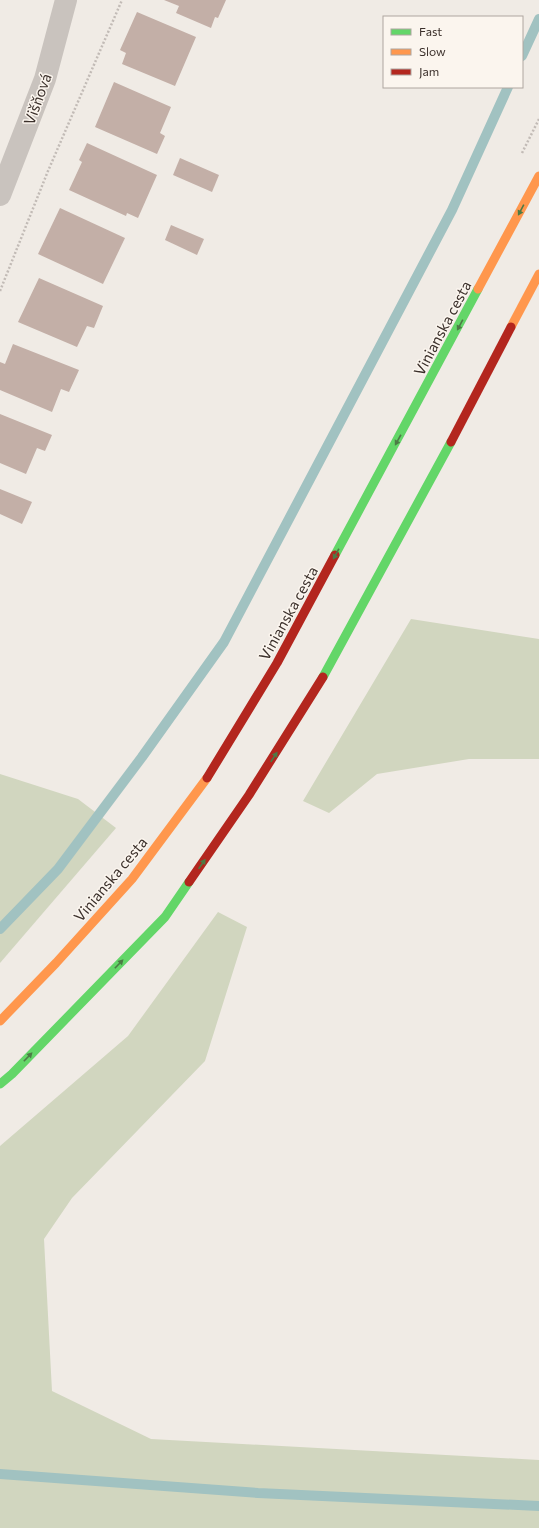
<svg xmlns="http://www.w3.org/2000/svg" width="539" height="1528" font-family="Commissioner,sans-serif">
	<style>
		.green { fill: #d1d6bf }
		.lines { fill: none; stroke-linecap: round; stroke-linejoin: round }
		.stream { stroke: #a1c2c1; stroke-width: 10 }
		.building { fill: #c3afa7 }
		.path { stroke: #c2bbb6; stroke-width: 2.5; stroke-dasharray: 2 2; stroke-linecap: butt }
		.street { stroke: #c9c3be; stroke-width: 22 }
		.fast { stroke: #63d668; stroke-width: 9 }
		.slow { stroke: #ff974d; stroke-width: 9 }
		.jam { stroke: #b3261e; stroke-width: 9 }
		.oneway { fill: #4d7b46 }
		.labels { text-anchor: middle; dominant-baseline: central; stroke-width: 3; stroke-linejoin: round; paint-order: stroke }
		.street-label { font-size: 15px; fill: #3b302b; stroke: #fbf5ee }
	</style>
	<rect width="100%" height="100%" fill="#f0ebe5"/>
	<!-- green -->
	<g class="green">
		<polygon points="411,619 539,639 539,759 469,759 377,774 329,813 303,801"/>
		<polygon points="0,774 78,799 116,828 0,963"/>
		<polygon points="218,912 247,927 205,1061 72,1198 44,1239 52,1391 151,1439 539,1460 539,1528 0,1528 0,1146 128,1036"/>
	</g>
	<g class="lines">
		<!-- stream -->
		<g class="stream">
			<polyline points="522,56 539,19"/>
			<polyline points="0,929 58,869 142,757 224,642 452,210 508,87"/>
			<polyline points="0,1474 258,1493 539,1506"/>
		</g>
	</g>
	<!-- building -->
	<g class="building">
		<polygon points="164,0 226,0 218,18 215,17 211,28 176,13 179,6"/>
		<polygon points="137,12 196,37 175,86 122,64 126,53 120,50"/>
		<polygon points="114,82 171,107 160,133 165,136 157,154 95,127"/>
		<polygon points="87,143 157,175 138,218 127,213 126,216 69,190 82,162 79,160"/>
		<polygon points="180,158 219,175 212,192 173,175"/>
		<polygon points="60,208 125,238 103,284 38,254"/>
		<polygon points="171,225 204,239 197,255 165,240"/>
		<polygon points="39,278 103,306 94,328 87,326 77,347 18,322"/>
		<polygon points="13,344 79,370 69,392 61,389 52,412 0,390 0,362 5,364"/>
		<polygon points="0,414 52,435 45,451 37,448 26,474 0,463"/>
		<polygon points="0,489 32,502 22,524 0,514"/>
	</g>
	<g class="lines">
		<!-- path -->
		<g class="path">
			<polyline points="522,153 539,119"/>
			<polyline points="0,291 48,171 122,0"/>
		</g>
		<!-- street -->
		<polyline class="street" points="0,195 45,79 66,0"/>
		<!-- fast -->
		<g class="fast">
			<polyline points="335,555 478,289"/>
			<polyline points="323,677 451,442"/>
			<polyline points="0,1084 12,1074 165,917 189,882"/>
		</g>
		<!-- slow -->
		<g class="slow">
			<polyline points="478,289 539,176"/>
			<polyline points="511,327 539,274"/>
			<polyline points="0,1021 56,963 132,879 207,778"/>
		</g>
		<!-- jam -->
		<g class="jam">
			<polyline points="451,442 511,327"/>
			<polyline points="207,778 277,663 335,555"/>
			<polyline points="189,882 249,795 323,677"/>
		</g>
	</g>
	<!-- one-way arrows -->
	<defs><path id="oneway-solid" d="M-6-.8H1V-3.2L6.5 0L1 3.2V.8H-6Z"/></defs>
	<g class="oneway">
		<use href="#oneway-solid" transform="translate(521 210) rotate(118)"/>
		<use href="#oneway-solid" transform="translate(460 325) rotate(118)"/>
		<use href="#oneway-solid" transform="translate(398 440) rotate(119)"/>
		<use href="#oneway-solid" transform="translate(336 554) rotate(119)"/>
		<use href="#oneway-solid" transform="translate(274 757) rotate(-57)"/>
		<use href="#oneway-solid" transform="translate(202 864) rotate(-55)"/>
		<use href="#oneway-solid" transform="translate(119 964) rotate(-46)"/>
		<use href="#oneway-solid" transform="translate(28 1057) rotate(-46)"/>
	</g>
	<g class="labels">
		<!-- street labels -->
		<g class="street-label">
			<text transform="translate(37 99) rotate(-70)">Višňová</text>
			<text transform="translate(442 328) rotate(-62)">Vinianska cesta</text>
			<text transform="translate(288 613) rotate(-61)">Vinianska cesta</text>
			<text transform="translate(110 879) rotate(-50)">Vinianska cesta</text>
		</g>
	</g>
	<!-- legend -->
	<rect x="383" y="16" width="140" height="72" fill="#fbf5ee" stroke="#aea6a0"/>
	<rect x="391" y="29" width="20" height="6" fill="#63d668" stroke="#aea6a0"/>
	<text x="419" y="36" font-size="12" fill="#3b302b">Fast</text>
	<rect x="391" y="49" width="20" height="6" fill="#ff974d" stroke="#aea6a0"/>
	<text x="419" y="56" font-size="12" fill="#3b302b">Slow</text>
	<rect x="391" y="69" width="20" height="6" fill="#b3261e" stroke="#aea6a0"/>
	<text x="419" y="76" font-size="12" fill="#3b302b">Jam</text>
</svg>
